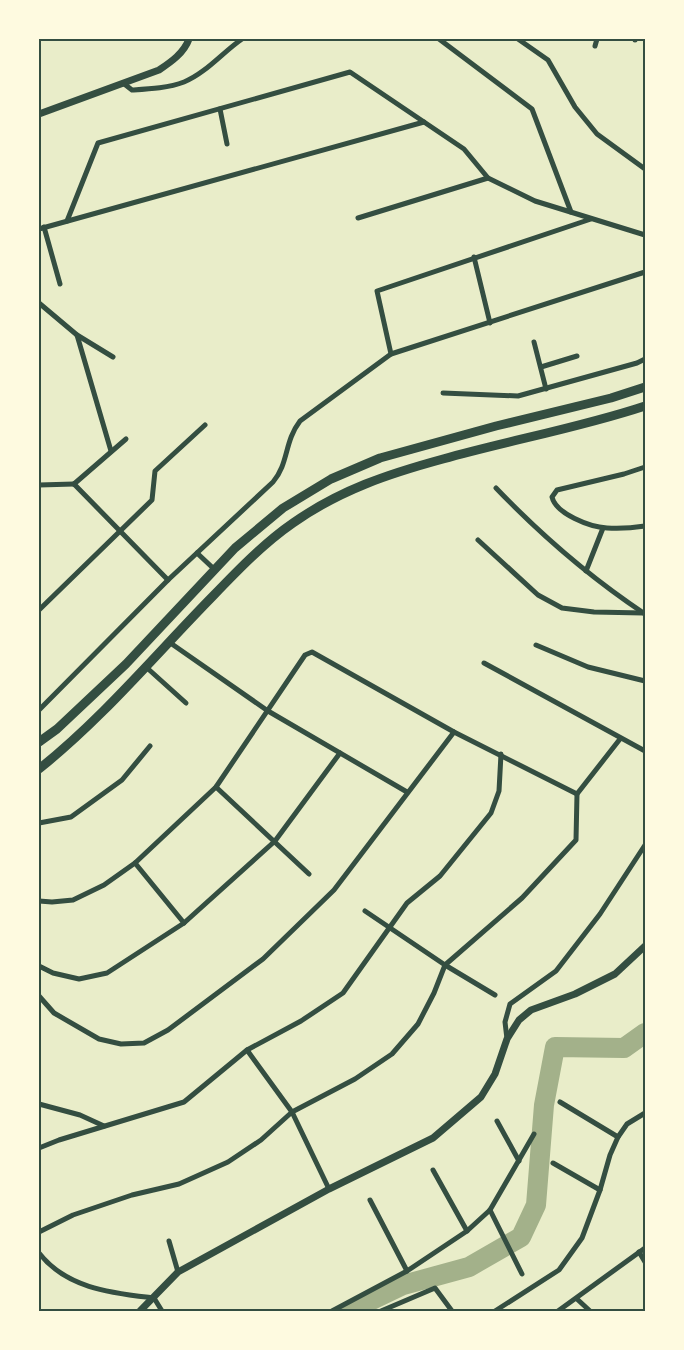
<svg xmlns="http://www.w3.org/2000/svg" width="684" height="1350" font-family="Ubuntu,sans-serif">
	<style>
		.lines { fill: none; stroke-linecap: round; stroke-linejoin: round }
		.river { stroke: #a3b18a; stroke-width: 20 }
		.minor { stroke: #344e41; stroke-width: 5 }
		.tertiary { stroke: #344e41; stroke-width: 7 }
		.trunk { stroke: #344e41; stroke-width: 9 }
		.neatline { fill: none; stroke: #344e41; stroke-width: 2 }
	</style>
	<rect width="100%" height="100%" fill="#e9edc9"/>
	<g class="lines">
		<!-- river -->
		<polyline class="river" points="349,1311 403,1285 469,1267 521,1237 536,1205 544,1105 555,1047 624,1048 645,1033"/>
		<!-- minor -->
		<g class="minor">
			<polyline points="439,39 532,109 571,212"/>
			<polyline points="518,39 548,60 575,107 597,134 645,169"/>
			<polyline points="635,40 635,39"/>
			<polyline points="595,46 597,39"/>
			<path d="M123,83L132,90C149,89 169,88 184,82C206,73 223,52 242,39"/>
			<polyline points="220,109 227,144"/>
			<polyline points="358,218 488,178"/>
			<polyline points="67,221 98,143 350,72 464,149 488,178 535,201 645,235"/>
			<polyline points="44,227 60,284"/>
			<polyline points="39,229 424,122"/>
			<polyline points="474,257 490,323"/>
			<polyline points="39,303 77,335 113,357"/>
			<polyline points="77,335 111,451"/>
			<polyline points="534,342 546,389"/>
			<polyline points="391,354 377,291 591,219"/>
			<polyline points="541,367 577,356"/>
			<polyline points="443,393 518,396 637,363 645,359"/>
			<path d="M645,467L624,474L557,490L552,497C556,514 590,527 607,528C620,529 632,528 645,526"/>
			<polyline points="74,484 168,580"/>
			<polyline points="74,484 126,439"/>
			<polyline points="39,485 74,484"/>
			<path d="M496,488C541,535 591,578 645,614"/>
			<polyline points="478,540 538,595 562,608 594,612 643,613"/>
			<polyline points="197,553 214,569"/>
			<polyline points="586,571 603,528"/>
			<polyline points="39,610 152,500 155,471 205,425"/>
			<polyline points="169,642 268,711 407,792"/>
			<polyline points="536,645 588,667 645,681"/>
			<polyline points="484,663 645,751"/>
			<polyline points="146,667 186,703"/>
			<path d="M39,710L168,580L273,482C289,463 284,442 300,421L391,354L645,272"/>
			<polyline points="216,787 309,874"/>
			<polyline points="39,823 71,817 122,780 150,746"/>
			<polyline points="135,863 184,923"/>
			<polyline points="39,901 52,902 73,900 104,885 135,863 216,787 305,655 312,652 454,732 577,794"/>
			<polyline points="365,911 445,965 495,995"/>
			<polyline points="39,966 53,973 79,979 107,973 184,923 275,841 340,753"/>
			<polyline points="39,996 54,1013 99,1039 121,1044 144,1043 168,1030 263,959 334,890 454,732"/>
			<polyline points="507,1039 505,1022 510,1004 556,971 600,914 645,845"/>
			<polyline points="247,1050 292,1112 329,1189"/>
			<polyline points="560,1102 618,1137"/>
			<polyline points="39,1104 80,1115 104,1126"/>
			<polyline points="497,1121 519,1161"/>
			<polyline points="39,1148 59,1140 184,1102 247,1050 301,1021 343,993 407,903 440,876 491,813 499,791 501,754"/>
			<polyline points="553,1163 600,1190"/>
			<polyline points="433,1170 467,1231"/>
			<polyline points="370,1200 407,1271"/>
			<polyline points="490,1210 522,1274"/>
			<polyline points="39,1232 73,1215 132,1195 179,1184 228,1162 261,1140 292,1112 355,1079 392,1054 418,1024 434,993 445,965 522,898 576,840 577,794 620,739"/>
			<polyline points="169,1241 178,1272"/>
			<polyline points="639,1252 645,1262"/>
			<path d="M39,1253C67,1289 113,1293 154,1298L162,1311"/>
			<polyline points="577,1299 590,1311"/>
			<polyline points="332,1311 407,1271 467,1231 490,1210 534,1134"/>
			<polyline points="381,1311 435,1288 452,1311"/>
			<polyline points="495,1311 559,1270 582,1238 600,1190 610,1155 618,1137 627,1124 645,1113"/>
			<polyline points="558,1311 645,1248"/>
		</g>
		<!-- tertiary -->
		<g class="tertiary">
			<path d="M39,114L159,70C171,62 184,53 189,39"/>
			<polyline points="140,1311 178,1272 329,1189 433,1138 481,1097 495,1074 507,1039 519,1020 531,1010 575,994 615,974 645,946"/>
		</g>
		<!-- trunk -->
		<g class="trunk">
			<polyline points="39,742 57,729 126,664 235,548 283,508 331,479 380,458 496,426 611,398 645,387"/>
			<path d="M39,769C103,718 156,654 213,596C238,570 264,543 293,523C340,490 388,474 443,459C510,440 579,428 645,406"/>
		</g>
	</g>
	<!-- border -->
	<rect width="684" height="1350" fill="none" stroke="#fefae0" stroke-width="81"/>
	<rect x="40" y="40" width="604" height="1270" class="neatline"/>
</svg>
